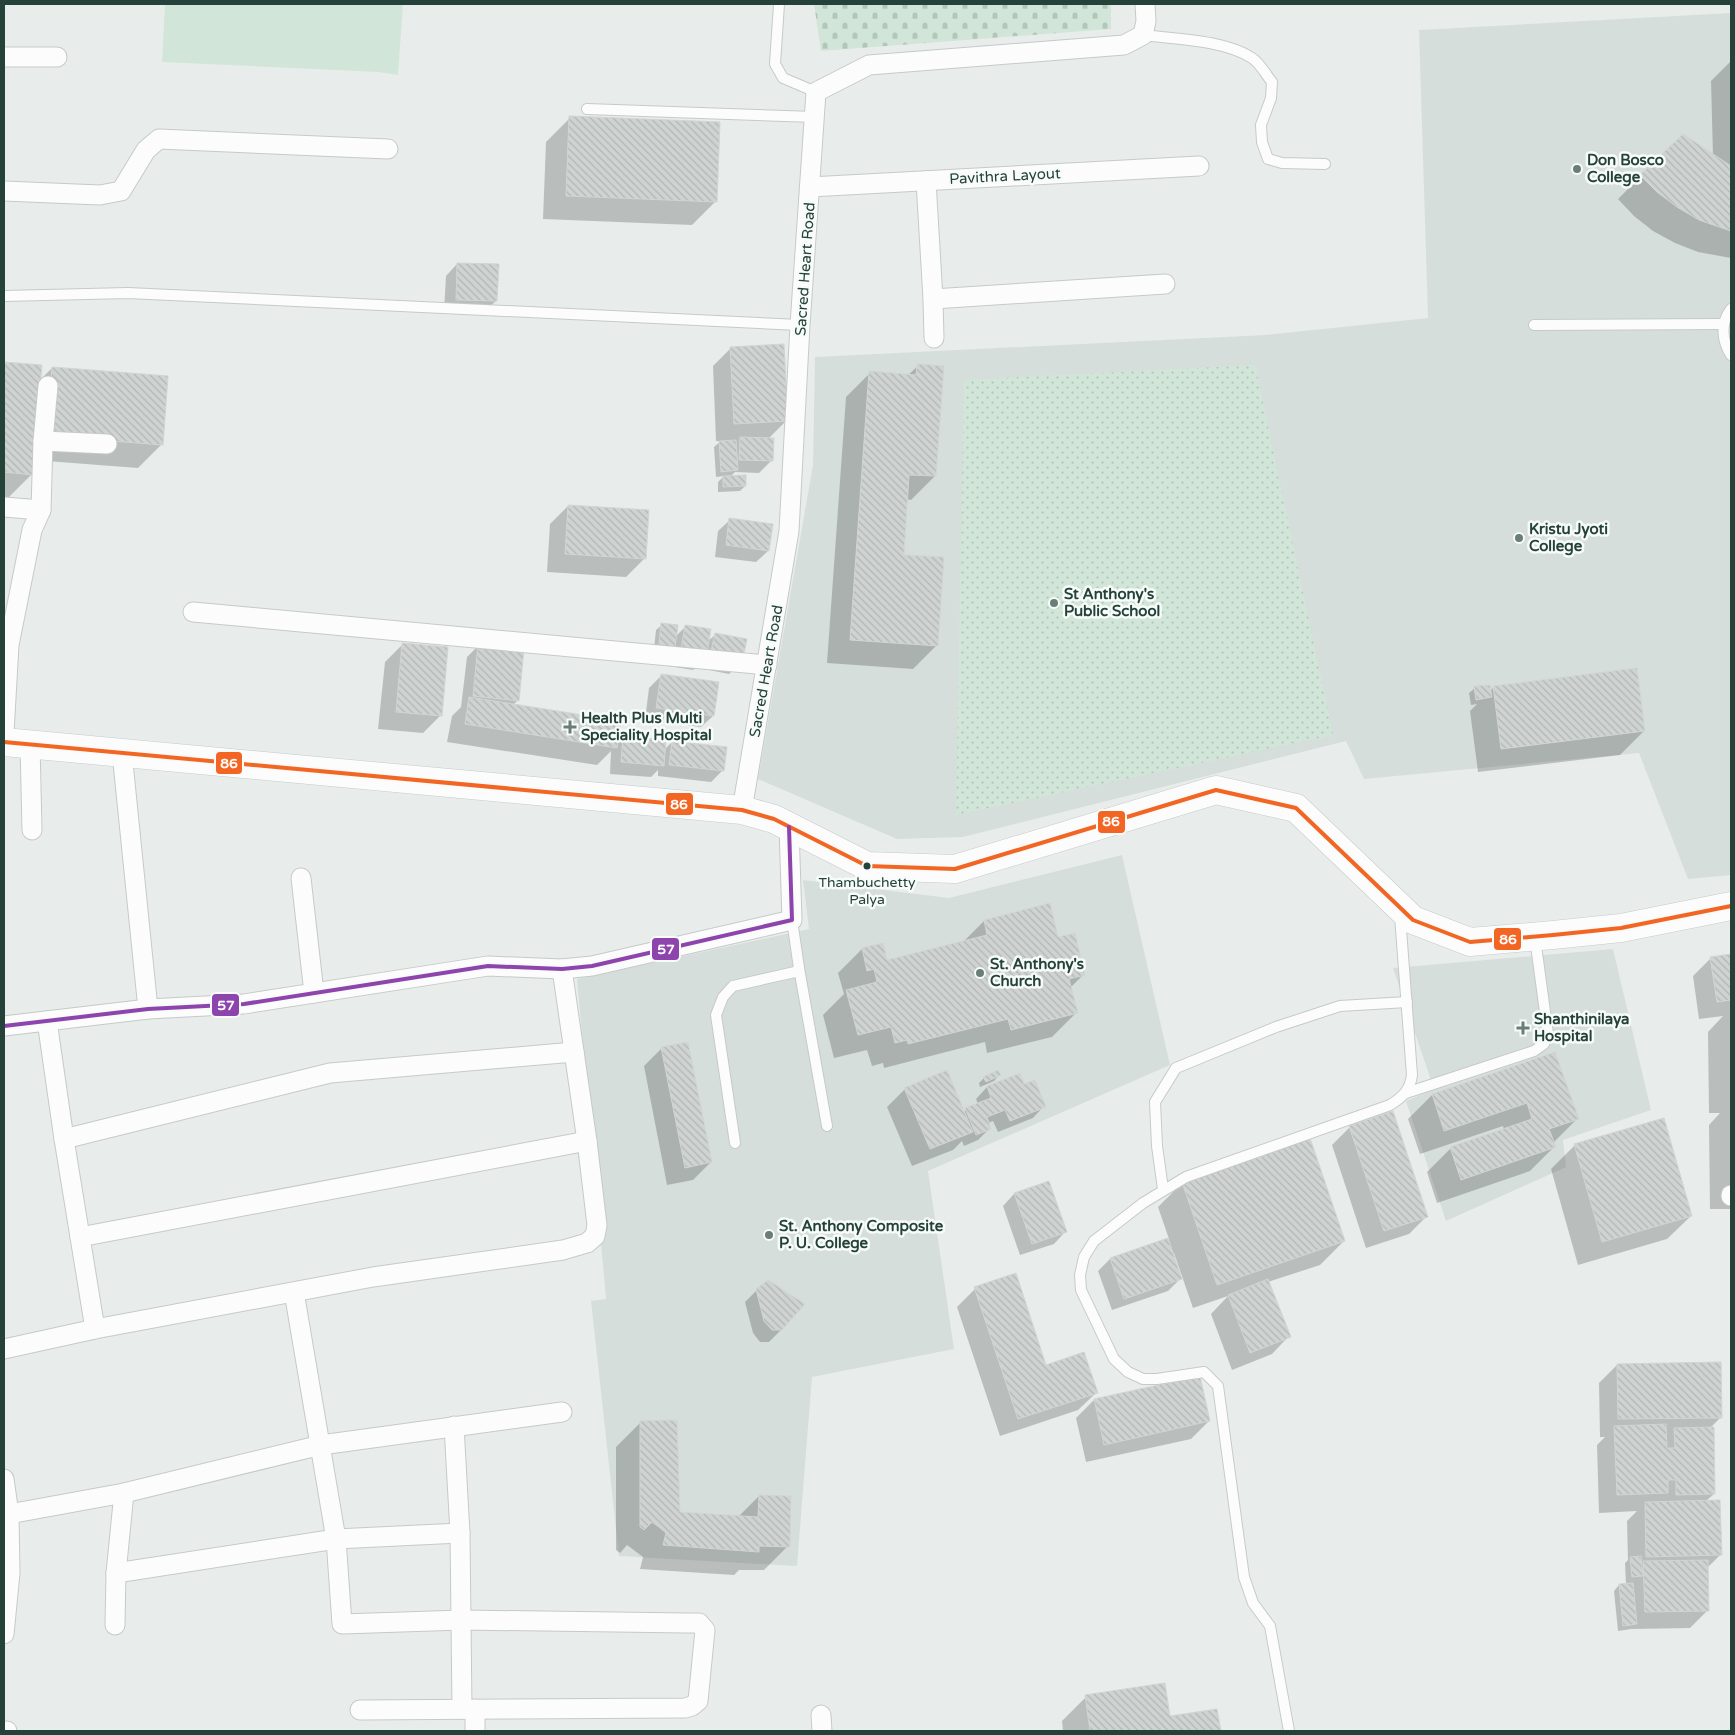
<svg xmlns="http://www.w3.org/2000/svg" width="1735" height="1735" font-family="'Varela Round',sans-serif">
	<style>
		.built { fill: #d6dedb }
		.grass { fill: #d1e6d8 }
		.cemetery { fill: url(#cemetery-stones) }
		.park { fill: url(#park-dots) }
		.shadow { fill: #0003 }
		.building { fill: url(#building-back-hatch); stroke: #d1d6d4 }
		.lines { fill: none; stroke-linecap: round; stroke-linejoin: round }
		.service-casing { stroke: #c5cac8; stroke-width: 12 }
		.minor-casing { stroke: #c5cac8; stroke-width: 21 }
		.secondary-casing { stroke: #c3cbc8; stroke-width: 29 }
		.service { stroke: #fcfcfc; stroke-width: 10 }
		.minor { stroke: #fcfcfc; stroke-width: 19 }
		.secondary { stroke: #fcfcfc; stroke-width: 28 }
		.bus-1-casing { stroke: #f7fbf9; stroke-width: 8 }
		.bus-2-casing { stroke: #f7fbf9; stroke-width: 8 }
		.bus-1 { stroke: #f26522; stroke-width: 4 }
		.bus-2 { stroke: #8e44ad; stroke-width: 4 }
		.poi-dot { fill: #697e78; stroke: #f7fbf9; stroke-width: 2 }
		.bus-dot { fill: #24423a; stroke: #f7fbf9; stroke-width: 2 }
		.labels { text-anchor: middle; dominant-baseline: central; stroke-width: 5; stroke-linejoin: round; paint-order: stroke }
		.bus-label { font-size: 14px; fill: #24423a; stroke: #f7fbf9 }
		.poi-label { font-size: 15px; font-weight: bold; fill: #24423a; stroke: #f7fbf9; text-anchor: start }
		.street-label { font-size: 15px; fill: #24423a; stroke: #f7fbf9 }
		.line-badge { stroke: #f7fbf9; stroke-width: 2 }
		.badge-label { font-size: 14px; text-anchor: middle; font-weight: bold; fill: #fff }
	</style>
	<defs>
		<pattern id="cemetery-stones" width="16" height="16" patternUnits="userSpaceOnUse" patternTransform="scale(1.25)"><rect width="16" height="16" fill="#d1e6d8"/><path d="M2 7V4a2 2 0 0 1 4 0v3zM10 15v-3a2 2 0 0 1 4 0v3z" fill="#b3c6ba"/></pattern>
		<pattern id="park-dots" width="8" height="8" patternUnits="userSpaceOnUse" patternTransform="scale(1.25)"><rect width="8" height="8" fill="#d1e6d8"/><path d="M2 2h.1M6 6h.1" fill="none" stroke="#b3c6ba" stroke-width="1.8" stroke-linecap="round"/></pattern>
		<pattern id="building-back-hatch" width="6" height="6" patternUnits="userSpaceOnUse" patternTransform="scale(1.25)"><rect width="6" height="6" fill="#cfd4d2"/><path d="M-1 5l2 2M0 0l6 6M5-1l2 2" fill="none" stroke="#b2b7b5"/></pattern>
	</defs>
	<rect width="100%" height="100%" fill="#e8edeb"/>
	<!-- built -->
	<g class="built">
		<polygon points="1731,13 1731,875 1688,879 1639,753 1364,779 1346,741 963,837 897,839 758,779 813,465 815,357 1265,335 1428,318 1419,30"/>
		<polygon points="1122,855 1170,1065 928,1171 954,1349 812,1377 797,1566 619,1556 591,1301 606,1299 577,979 809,929 803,880 949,898"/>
		<polygon points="1613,949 1651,1110 1563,1140 1566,1167 1446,1221 1406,1101 1434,1089 1393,968"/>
	</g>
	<!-- grass -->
	<polygon class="grass" points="165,4 403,4 398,75 378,72 162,62"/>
	<!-- cemetery -->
	<polygon class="cemetery" points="814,4 1111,4 1111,29 821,51"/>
	<!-- park -->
	<polygon class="park" points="1255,365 1333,735 956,815 964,380"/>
	<!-- shadow -->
	<g class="shadow">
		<polygon points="1731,61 1731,258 1698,252 1675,243 1653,231 1634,216 1618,199 1641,176 1713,156 1711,81"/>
		<polygon points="570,118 716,201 692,225 543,219 546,142"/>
		<polygon points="457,264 496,301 484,312 444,311 446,276"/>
		<polygon points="731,348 786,421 768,439 771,461 759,473 735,472 730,477 745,486 740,491 718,492 718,482 724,476 716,477 714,447 721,441 716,441 713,366"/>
		<polygon points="4,363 40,366 39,381 52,368 162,444 138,468 33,460 32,474 8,498 4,498"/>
		<polygon points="918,366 935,476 911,500 906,499 902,556 937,645 913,669 827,663 846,397 870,373 908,375"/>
		<polygon points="568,506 648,511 644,559 626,577 547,572 550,524"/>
		<polygon points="730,520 768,551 756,562 715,557 718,531"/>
		<polygon points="662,625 675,637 685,627 707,642 716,634 741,662 729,674 699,668 700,663 693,670 669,666 671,656 653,658 656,630"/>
		<polygon points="403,644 441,715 423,733 378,729 385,662"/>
		<polygon points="479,645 518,700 513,705 616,745 623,738 664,750 672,742 723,770 711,782 658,776 658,770 651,777 610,774 611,751 597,765 447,742 452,716 461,707 467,657"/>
		<polygon points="661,676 713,716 701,727 645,720 649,688"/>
		<polygon points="1494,687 1644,731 1620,755 1478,772 1470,711 1477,704 1471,705 1469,693 1475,688 1490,691"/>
		<polygon points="984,921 1058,938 1084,974 1070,988 1076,1013 1052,1037 987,1053 985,1042 884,1068 883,1063 872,1066 867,1050 834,1058 823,1015 844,994 838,973 862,949 886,962 962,943"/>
		<polygon points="1731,955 1731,1209 1710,1209 1709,1125 1720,1113 1709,1113 1708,1032 1723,1016 1699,1019 1693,976 1711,958"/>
		<polygon points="662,1048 711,1162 693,1180 667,1185 644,1066"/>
		<polygon points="1554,1053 1577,1119 1553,1143 1554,1147 1530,1171 1437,1203 1427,1172 1451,1148 1504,1130 1503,1126 1420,1154 1408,1119 1432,1095"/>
		<polygon points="999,1075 994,1081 980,1087 979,1083 984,1078"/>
		<polygon points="1019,1075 1023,1086 1044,1106 1033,1118 998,1132 993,1121 988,1123 990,1128 978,1140 964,1146 962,1141 953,1150 912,1166 887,1107 905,1089 963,1112 978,1104 976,1099 987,1087"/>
		<polygon points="1350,1127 1427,1216 1409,1234 1366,1248 1332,1145"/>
		<polygon points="1575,1145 1691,1216 1667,1239 1578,1265 1551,1169"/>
		<polygon points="1048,1182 1065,1232 1054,1244 1020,1255 1003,1206 1014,1194"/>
		<polygon points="1182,1183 1344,1241 1320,1265 1268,1282 1289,1336 1272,1354 1232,1370 1211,1314 1228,1296 1193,1308 1174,1253 1172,1254 1180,1279 1168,1291 1112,1310 1098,1271 1110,1259 1169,1239 1158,1207"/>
		<polygon points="975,1289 1045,1366 1096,1393 1078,1410 1000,1436 957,1307"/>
		<polygon points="757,1290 781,1330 769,1342 760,1342 753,1333 745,1302"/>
		<polygon points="1617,1365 1721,1417 1710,1428 1714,1494 1706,1501 1721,1554 1707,1568 1708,1610 1690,1628 1631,1629 1618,1631 1614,1591 1619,1585 1626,1585 1625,1563 1628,1560 1627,1521 1637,1511 1599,1513 1597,1445 1605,1437 1600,1437 1599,1383"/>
		<polygon points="1094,1400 1209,1421 1191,1439 1086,1462 1076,1418"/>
		<polygon points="640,1423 679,1513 738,1517 759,1496 788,1546 764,1570 739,1570 734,1575 640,1569 643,1557 627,1545 620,1553 616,1550 616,1447"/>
		<polygon points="1086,1697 1168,1718 1216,1711 1219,1731 1063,1731 1062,1721"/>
	</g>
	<!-- building -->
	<g class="building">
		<polygon points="569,116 720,122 717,202 566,196"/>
		<polygon points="1683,134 1731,166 1731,231 1699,220 1677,207 1657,192 1640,175"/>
		<polygon points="457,263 499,264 497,301 456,300"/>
		<polygon points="784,344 788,421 734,424 730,347"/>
		<polygon points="4,362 42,365 33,475 4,472"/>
		<polygon points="917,364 944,366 936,476 909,475 904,555 944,557 938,646 850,640 869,371 916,375"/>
		<polygon points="52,367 168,376 163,445 46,436"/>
		<polygon points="740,437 774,438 773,461 739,460"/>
		<polygon points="736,440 738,470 721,472 719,441"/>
		<polygon points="746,475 746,486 723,487 723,476"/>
		<polygon points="568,505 649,510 646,559 565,554"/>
		<polygon points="729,518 773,524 769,551 726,545"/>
		<polygon points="661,623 678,625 674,655 658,653"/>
		<polygon points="685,625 711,629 706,659 680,655"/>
		<polygon points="715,633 747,639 742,663 710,656"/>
		<polygon points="402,643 448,647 442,716 396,712"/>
		<polygon points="478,644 524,649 519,701 473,696"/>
		<polygon points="1637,668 1645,731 1501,749 1493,686"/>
		<polygon points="661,674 719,682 714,716 656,708"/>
		<polygon points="1490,685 1492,697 1476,700 1474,686"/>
		<polygon points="469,697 621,721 617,748 465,724"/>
		<polygon points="623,736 666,740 664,766 621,762"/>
		<polygon points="672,741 727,747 724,771 669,765"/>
		<polygon points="1050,903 1058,937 1075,933 1085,975 1069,979 1078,1013 1011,1030 1008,1019 908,1044 907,1040 895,1043 891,1027 858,1035 846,990 877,982 874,969 867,971 862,948 883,943 887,960 987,935 984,920"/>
		<polygon points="1731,954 1731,1000 1717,1002 1710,957"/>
		<polygon points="688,1042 712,1162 685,1168 661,1047"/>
		<polygon points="1555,1052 1579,1119 1549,1129 1556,1147 1461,1180 1450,1147 1532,1119 1527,1103 1444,1131 1432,1094"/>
		<polygon points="947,1070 973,1132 930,1149 904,1088"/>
		<polygon points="998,1070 1001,1075 986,1082 983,1077"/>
		<polygon points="1020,1073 1024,1084 1035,1080 1046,1107 1010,1121 1005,1110 987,1117 991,1129 976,1135 965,1108 991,1098 987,1086"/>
		<polygon points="1393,1111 1428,1217 1384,1231 1349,1126"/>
		<polygon points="1664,1118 1692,1216 1602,1242 1574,1144"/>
		<polygon points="1310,1138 1345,1241 1217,1285 1182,1182"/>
		<polygon points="1049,1181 1067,1232 1032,1244 1014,1193"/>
		<polygon points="1168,1238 1182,1279 1124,1299 1110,1258"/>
		<polygon points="1016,1273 1046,1365 1084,1352 1098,1393 1018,1419 974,1287"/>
		<polygon points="1268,1279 1291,1337 1250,1353 1228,1295"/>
		<polygon points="768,1280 805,1304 782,1330 772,1330 764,1321 756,1289"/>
		<polygon points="1721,1362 1722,1418 1618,1419 1617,1364"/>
		<polygon points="1200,1376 1210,1421 1104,1445 1094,1399"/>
		<polygon points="677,1420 680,1512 758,1517 759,1495 791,1496 790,1547 759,1546 759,1552 663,1545 666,1533 659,1527 652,1522 644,1530 640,1527 640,1421"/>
		<polygon points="1666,1424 1667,1448 1675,1448 1674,1428 1714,1427 1715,1494 1676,1495 1676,1480 1668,1480 1668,1493 1617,1495 1614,1426"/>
		<polygon points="1720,1500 1722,1555 1646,1557 1645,1502"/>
		<polygon points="1641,1556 1643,1576 1632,1577 1630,1557"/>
		<polygon points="1708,1560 1709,1611 1645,1612 1643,1561"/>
		<polygon points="1633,1583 1637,1624 1623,1626 1619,1584"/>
		<polygon points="1165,1683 1170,1716 1217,1709 1221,1731 1090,1731 1085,1695"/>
	</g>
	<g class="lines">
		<defs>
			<g id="service">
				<polyline points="779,4 775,64 783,78 816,92"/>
				<path d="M1143,35C1175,39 1225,40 1252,58C1260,63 1266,75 1272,82L1271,98L1261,125L1262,142L1268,159L1282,163L1325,164"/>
				<polyline points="587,109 815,117"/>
				<polyline points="4,296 128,293 800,325"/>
				<path d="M1731,309C1720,323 1722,341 1731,355"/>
				<polyline points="1534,325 1724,324"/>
				<polyline points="799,968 827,1126"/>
				<polyline points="1406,1093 1534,1051 1544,1044 1548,1034 1535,938"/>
				<polyline points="735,1143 716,1015 723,997 733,986 795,972 799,968 792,920"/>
				<polyline points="1163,1189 1157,1146 1155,1102 1176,1068 1276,1027 1340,1006 1407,1002"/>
				<path d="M1289,1731L1270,1626L1253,1603L1244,1577L1218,1386L1204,1372L1157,1379H1143L1128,1372L1114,1359L1081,1290L1080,1275L1084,1257L1094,1241L1143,1203L1186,1177L1390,1105C1403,1097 1410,1090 1412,1075L1400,916"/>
			</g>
			<g id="minor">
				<polyline points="4,57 57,57"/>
				<polyline points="926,181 933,299 1165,284"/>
				<polyline points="810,187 1199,166"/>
				<polyline points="4,191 100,195 121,191 146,150 159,139 388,149"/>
				<polyline points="933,299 934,338"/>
				<polyline points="43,441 107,444"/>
				<polyline points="4,507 41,510"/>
				<polyline points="193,612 767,665"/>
				<polyline points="4,733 9,645 32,530 41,510 43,441 48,386"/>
				<polyline points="30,744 32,830"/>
				<polyline points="122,753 148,1009"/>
				<polyline points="742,810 789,531 800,325 816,92 869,65 1124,45 1143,35 1146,21 1145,4"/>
				<polyline points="301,878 314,993"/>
				<polyline points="47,1021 64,1139 95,1329"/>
				<polyline points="4,1026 148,1009 244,1004 488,966 562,969 592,966 792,920 789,827"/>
				<polyline points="64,1139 330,1073 574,1052"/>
				<polyline points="1731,1195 1731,1196"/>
				<polyline points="80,1237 587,1141"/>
				<polyline points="294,1292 336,1539 342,1624 462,1620 686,1623 699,1623 705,1630 698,1701 692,1706 685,1708 360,1710"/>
				<polyline points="4,1349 95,1329 373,1277 563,1250 587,1243 595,1236 597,1225 587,1141 562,969"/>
				<polyline points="454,1426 460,1533 462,1709"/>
				<polyline points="4,1479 9,1514 10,1573 4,1634"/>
				<polyline points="9,1514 124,1493 321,1445 562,1412"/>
				<polyline points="116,1573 336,1539 460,1533"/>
				<polyline points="115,1625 116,1573 124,1493"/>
				<polyline points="475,1709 475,1731"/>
				<polyline points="821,1715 822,1731"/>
				<polyline points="4,1731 7,1731"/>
			</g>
			<polyline id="secondary" points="4,742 742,810 774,819 867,866 955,869 1216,790 1296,808 1413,920 1470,942 1553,935 1621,928 1731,906"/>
		</defs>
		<!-- service casing -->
		<use href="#service" class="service-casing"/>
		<!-- minor casing -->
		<use href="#minor" class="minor-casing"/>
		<!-- secondary casing -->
		<use href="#secondary" class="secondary-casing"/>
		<!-- service -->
		<use href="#service" class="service"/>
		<!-- minor -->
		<use href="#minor" class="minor"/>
		<!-- secondary -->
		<use href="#secondary" class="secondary"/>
		<defs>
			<polyline id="bus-1" points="4,742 742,810 774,819 867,866 955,869 1216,790 1296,808 1413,920 1470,942 1553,935 1621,928 1731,906"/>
			<polyline id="bus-2" points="4,1026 148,1009 244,1004 488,966 562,969 592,966 792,920 789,827"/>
		</defs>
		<!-- bus-1 casing -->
		<use href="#bus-1" class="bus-1-casing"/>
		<!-- bus-2 casing -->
		<use href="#bus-2" class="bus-2-casing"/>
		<!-- bus-1 -->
		<use href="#bus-1" class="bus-1"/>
		<!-- bus-2 -->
		<use href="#bus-2" class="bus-2"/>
	</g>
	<!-- markers -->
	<g class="poi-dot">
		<circle cx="1577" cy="169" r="5"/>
		<circle cx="1519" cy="538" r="5"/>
		<circle cx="1054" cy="603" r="5"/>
		<path d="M567.5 719.5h5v5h5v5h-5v5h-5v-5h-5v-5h5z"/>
		<circle cx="980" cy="973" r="5"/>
		<path d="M1520.5 1020.5h5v5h5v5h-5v5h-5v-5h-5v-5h5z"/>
		<circle cx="769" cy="1235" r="5"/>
	</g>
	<circle class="bus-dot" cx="867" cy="866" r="4.5"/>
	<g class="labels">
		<!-- bus labels -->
		<g class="bus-label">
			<text x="867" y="882">Thambuchetty<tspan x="867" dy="17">Palya</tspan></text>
		</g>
		<!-- poi labels -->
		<g class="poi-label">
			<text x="1587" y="160">Don Bosco<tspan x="1587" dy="17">College</tspan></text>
			<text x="1529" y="529">Kristu Jyoti<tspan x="1529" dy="17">College</tspan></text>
			<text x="1064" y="594">St Anthony's<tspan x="1064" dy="17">Public School</tspan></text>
			<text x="581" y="718">Health Plus Multi<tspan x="581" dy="17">Speciality Hospital</tspan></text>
			<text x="990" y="964">St. Anthony's<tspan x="990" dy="17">Church</tspan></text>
			<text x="1534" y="1019">Shanthinilaya<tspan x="1534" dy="17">Hospital</tspan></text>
			<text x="779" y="1226">St. Anthony Composite<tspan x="779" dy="17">P. U. College</tspan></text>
		</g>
		<!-- street labels -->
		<g class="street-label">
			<text transform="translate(1005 176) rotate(-3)">Pavithra Layout</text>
			<text transform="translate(805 269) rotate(-86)">Sacred Heart Road</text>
			<text transform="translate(766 671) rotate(-80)">Sacred Heart Road</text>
		</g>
	</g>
	<g class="line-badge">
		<rect x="215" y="751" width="28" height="24" rx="5" fill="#f26522"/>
		<rect x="665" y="792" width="29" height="24" rx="5" fill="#f26522"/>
		<rect x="1097" y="810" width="29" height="24" rx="5" fill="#f26522"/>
		<rect x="1493" y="927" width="29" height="24" rx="5" fill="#f26522"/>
		<rect x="651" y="937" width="29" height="24" rx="5" fill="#8e44ad"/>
		<rect x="211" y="993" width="29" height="24" rx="5" fill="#8e44ad"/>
	</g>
	<g class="badge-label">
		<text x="229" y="768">86</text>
		<text x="679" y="809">86</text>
		<text x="1111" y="826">86</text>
		<text x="1508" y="944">86</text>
		<text x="666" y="954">57</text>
		<text x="226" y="1010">57</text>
	</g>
	<!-- border -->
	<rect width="1735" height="1735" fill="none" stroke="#24423a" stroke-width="10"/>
</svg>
